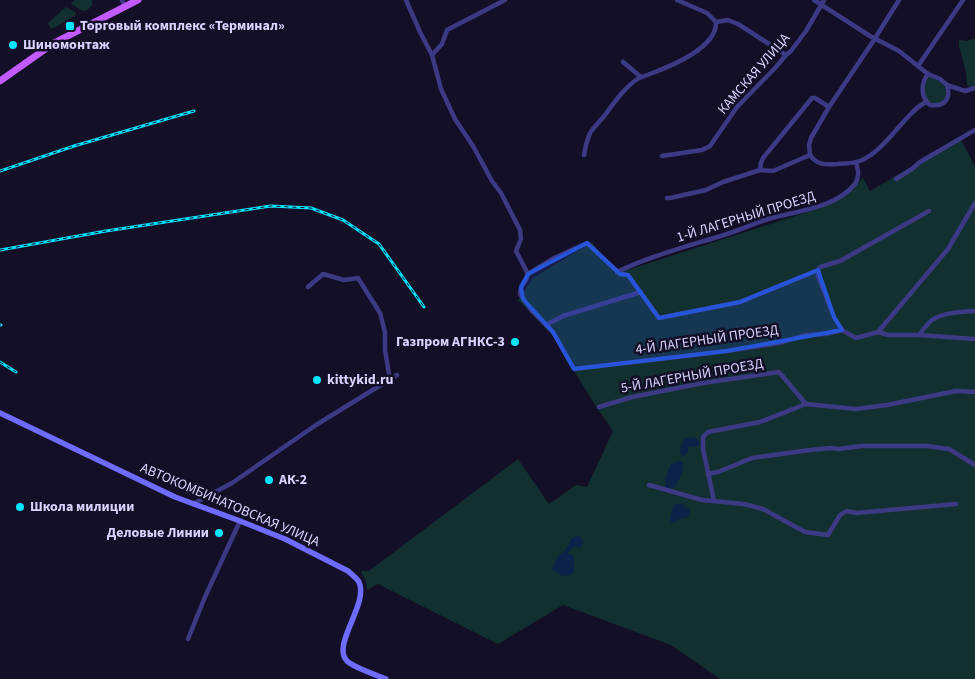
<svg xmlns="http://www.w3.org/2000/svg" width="975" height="679" font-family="'Source Sans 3',sans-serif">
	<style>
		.green { fill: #12302f }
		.water { fill: #0c2248 }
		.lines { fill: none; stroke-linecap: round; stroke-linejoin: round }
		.street { stroke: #3d3a85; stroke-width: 4.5 }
		.secondary { stroke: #6f6bff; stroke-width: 5.5 }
		.primary { stroke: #c25bff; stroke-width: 7 }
		.rail-casing { stroke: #00e5ff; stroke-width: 3 }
		.rail { stroke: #130f26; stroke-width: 1; stroke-dasharray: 4; stroke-linecap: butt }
		.marked { fill: #2655da; fill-opacity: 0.2; stroke: #2655da; stroke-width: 4; stroke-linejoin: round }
		.poi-dot { fill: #00e5ff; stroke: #130f26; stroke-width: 2 }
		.labels { text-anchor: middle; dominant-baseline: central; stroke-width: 5; stroke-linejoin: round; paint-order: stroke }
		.poi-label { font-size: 14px; font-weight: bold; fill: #d9d4ff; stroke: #130f26; text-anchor: start }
		.street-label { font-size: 14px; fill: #d9d4ff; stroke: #130f26 }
	</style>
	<rect width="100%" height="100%" fill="#130f26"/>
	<g class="green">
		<polygon points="75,0 92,0 92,6 86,11 81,10 71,4"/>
		<polygon points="66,7 75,12 76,15 52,29 50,28 48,23"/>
		<polygon points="975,38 975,87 972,88 967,85 966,72 959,46 959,40 967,41"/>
		<path d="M 931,77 C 942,83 945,83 947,96 C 937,111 922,102 925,86 C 925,83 927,81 928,78 Z"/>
		<polygon points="960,138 975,166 975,679 720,679 671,645 563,605 498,644 378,584 367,590 366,582 361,571 369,571 518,459 549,504 576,485 587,487 613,431 595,405 552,335 518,300 533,278 592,242 615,274 826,206 852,190 863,178 870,191"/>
	</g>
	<g class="water">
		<polygon points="693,437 698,440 700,444 697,447 689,446 688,452 683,456 680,453 681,445 685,438"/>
		<path d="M 679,461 L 683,462 C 684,472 679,480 674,488 L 666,488 C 664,479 667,472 671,464 Z"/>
		<polygon points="683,503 685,508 690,509 688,517 679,519 672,524 670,517 674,505"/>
		<polygon points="576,536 581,537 583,543 579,548 574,547 568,553 574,557 574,571 571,575 563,576 552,570 557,557 566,549 571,539"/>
	</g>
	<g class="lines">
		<g class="street">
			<polyline points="122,0 125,7"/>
			<polyline points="406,0 420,32 432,55 441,89 455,119 473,146 492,181 501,193 520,230 521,239 516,251 528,274"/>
			<polyline points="677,0 707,13 716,22 728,20 738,24 786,55"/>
			<polyline points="814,0 870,36 899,51 928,74 940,79 947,85 965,91 975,88"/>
			<polyline points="432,55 442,44 447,30 505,0"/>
			<polyline points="623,62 641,77"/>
			<polyline points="918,66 963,0"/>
			<path d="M 928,74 C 921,83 920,97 930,105 C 946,107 951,98 947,85"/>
			<path d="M 584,155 C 585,148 587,140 590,133 C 594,127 600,121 605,115 C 614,103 623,89 636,80 C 640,77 645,76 650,74 C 671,66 717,48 716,22"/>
			<polyline points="810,155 809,145 811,138 829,107 872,43 899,0"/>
			<path d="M 810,155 C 817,165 825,165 837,164 C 844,163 853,164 860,161 C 879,153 892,134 906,119 C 912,113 918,105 927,102"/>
			<polyline points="662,156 702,150 710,146 737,107 776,67 786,55 791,51 806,31 824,0"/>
			<polyline points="760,170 761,163 763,158 812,98 815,98 829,107"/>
			<polyline points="896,179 912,169 920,162 975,130"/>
			<polyline points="667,198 670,198 706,190 723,182 760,170 773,171 810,155"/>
			<polyline points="818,270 820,267 840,261 929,211"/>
			<path d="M 617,272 C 648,257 681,248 714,238 C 733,233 750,225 768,219 C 796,211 836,208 855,184 C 860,176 858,170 856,162"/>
			<polyline points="308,287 323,274 344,280 358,278 380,313 385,332 385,350 390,380"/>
			<polyline points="546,325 563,316 641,292"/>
			<polyline points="842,330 826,334 806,335 779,343 727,351 574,369 553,332 532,311 520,294 521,287 526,280 528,274 554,258 587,243 620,274 628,275 659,318 740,302 818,270 818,276 834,317 842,330 856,338 878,332 948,249 975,203"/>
			<polyline points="878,332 888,335 919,335 975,339"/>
			<path d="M 919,335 C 923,330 927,324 932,320 C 944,312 961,312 975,311"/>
			<polyline points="599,407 632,397 703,383 779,372 806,404"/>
			<polyline points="708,474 718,472 752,458 810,450 831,448 838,449 862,446 927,446 949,449 975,465"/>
			<polyline points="649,485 702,500 744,504 763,509 805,532 828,535 840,515 847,511 856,513 956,504"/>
			<polyline points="714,501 703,449 703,437 708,432 760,422 806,404 856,409 887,405 956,391 975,392"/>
			<polyline points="193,504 232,483 316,425 397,375"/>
			<polyline points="188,639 205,597 240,521"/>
		</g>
		<path class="secondary" d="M 0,413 L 175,497 L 240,521 L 285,539 L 348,571 C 352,575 356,577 359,582 C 369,604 331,645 347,661 C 353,667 376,675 386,679"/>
		<polyline class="primary" points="0,81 54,43 138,0"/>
		<defs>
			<g id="rail">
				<polyline points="0,171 74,146 194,111"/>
				<polyline points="0,250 106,231 271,206 311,208 343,220 379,244 424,307"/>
				<polyline points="0,325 1,325"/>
				<polyline points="0,362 16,372"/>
			</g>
		</defs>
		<use href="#rail" class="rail-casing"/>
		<use href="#rail" class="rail"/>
	</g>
	<path class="marked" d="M 587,243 L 620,274 L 628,275 L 659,318 L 740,302 L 818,270 L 834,317 L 842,330 L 727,351 L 574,369 L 553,332 L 523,299 L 521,287 L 528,274 Z"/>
	<g class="poi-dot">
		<rect x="65" y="21" width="10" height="10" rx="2.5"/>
		<circle cx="13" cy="45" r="5"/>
		<circle cx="515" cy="342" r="5"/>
		<circle cx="317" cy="380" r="5"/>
		<circle cx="269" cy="480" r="5"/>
		<circle cx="20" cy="507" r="5"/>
		<circle cx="219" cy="533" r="5"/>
	</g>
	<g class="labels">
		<g class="poi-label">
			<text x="80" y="26">Торговый комплекс «Терминал»</text>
			<text x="23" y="45">Шиномонтаж</text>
			<text x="505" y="342" text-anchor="end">Газпром АГНКС-3</text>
			<text x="327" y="380">kittykid.ru</text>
			<text x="279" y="480">АК-2</text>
			<text x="30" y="507">Школа милиции</text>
			<text x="209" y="533" text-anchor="end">Деловые Линии</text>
		</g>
		<g class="street-label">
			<text transform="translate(754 74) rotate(-49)">КАМСКАЯ УЛИЦА</text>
			<text transform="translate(746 217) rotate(-17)">1-Й ЛАГЕРНЫЙ ПРОЕЗД</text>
			<text transform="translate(707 340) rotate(-8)">4-Й ЛАГЕРНЫЙ ПРОЕЗД</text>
			<text transform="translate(692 376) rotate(-10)">5-Й ЛАГЕРНЫЙ ПРОЕЗД</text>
			<text transform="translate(230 505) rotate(23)">АВТОКОМБИНАТОВСКАЯ УЛИЦА</text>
		</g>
	</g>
</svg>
